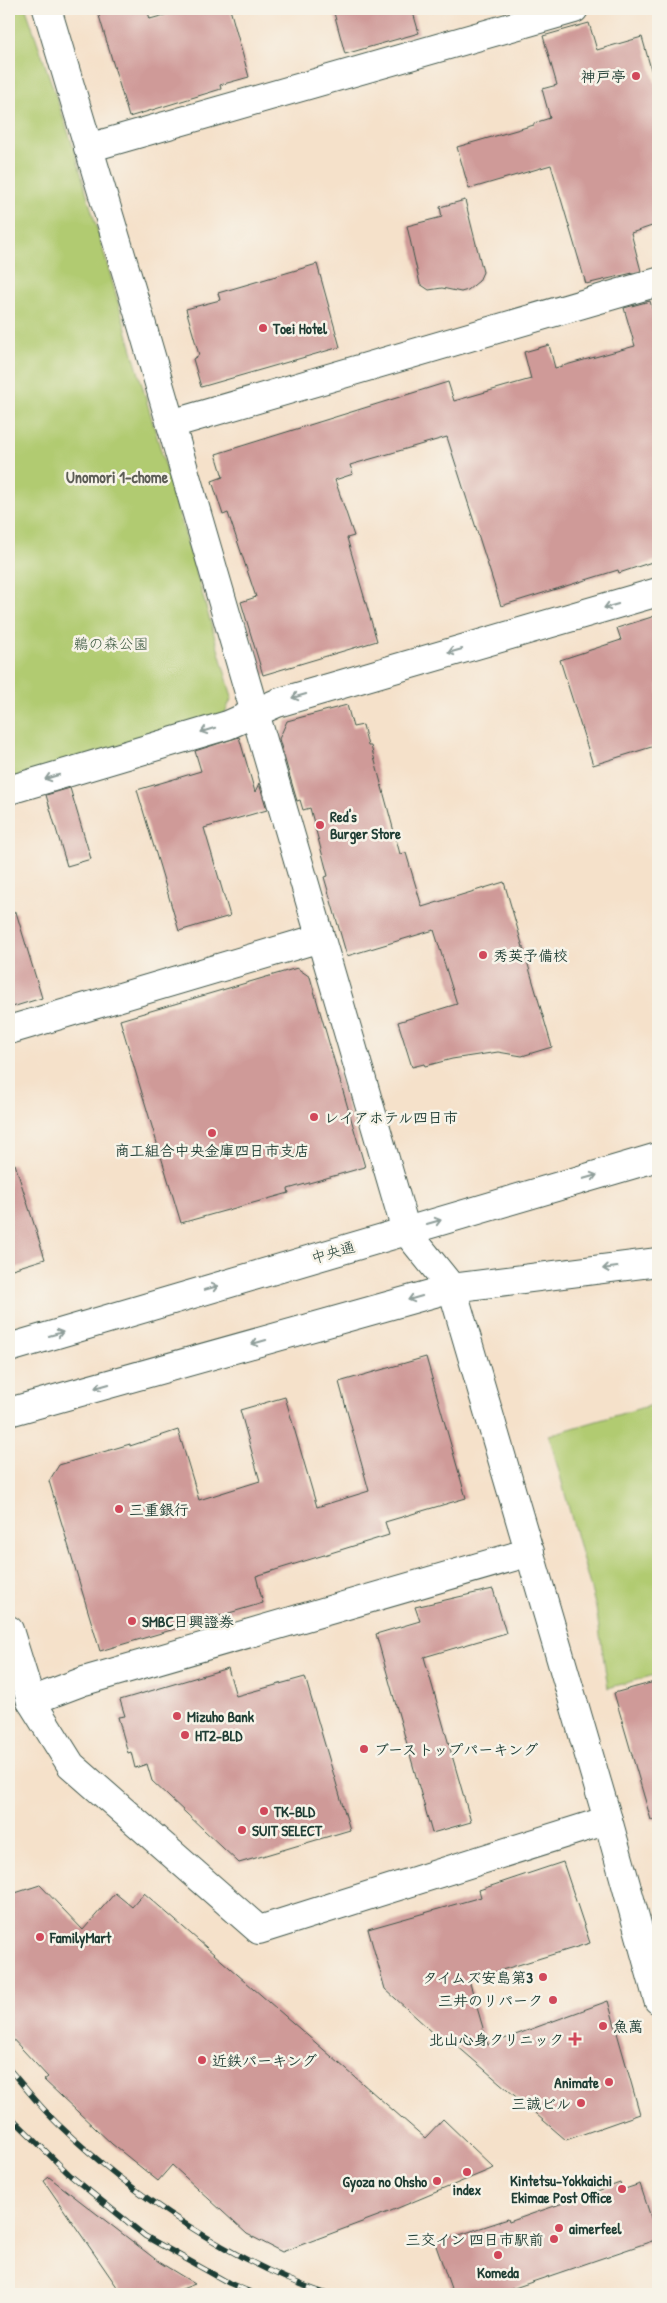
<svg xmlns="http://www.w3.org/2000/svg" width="667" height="2303" font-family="'Patrick Hand','Klee One',sans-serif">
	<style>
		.green { fill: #b1cb71; stroke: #688452 }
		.building { fill: #cf9a98 }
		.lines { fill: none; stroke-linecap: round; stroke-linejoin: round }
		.minor-casing { stroke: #3f564a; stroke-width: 30 }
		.minor { stroke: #fff; stroke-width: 28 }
		.rail-casing { stroke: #1f3d34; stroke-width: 5.5 }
		.rail { stroke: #f7f3e8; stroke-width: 4; stroke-dasharray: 11; stroke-linecap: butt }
		.oneway { stroke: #8f9e9a }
		.poi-dot { fill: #d1495b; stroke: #f7f3e8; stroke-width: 2 }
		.labels { text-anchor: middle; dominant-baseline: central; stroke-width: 5; stroke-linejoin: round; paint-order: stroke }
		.poi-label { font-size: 15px; font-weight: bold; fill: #1f3d34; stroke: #f7f3e8; text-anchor: start }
		.park-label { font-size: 15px; fill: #3c5940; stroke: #f7f3e8 }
		.street-label { font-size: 15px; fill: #1f3d34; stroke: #f7f3e8 }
		.neighbourhood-label { font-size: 16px; font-weight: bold; fill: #5d5e57; stroke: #f7f3e8 }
	</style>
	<rect width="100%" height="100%" fill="#f7f3e8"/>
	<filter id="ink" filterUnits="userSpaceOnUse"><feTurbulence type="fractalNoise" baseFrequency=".02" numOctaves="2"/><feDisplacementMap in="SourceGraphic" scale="10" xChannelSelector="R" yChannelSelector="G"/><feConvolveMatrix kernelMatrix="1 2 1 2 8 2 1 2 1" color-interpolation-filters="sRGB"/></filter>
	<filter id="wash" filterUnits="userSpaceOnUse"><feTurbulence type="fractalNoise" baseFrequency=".0096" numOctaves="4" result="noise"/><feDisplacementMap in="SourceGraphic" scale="20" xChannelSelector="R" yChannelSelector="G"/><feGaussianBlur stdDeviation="1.12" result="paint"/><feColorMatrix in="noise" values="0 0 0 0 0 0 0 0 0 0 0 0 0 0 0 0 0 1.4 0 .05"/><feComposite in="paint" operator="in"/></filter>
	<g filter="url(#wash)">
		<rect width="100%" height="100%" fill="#f5e1ca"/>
		<g class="green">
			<polygon points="9,9 26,9 74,149 232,697 224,715 9,779"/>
			<polygon points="658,1403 658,1674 608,1688 596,1608 549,1435"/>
		</g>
		<g id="blocks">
			<g class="building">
				<polygon points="97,9 147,9 150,19 186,9 230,9 249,77 220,85 221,89 129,117"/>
				<polygon points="333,9 412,9 419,33 345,54"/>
				<polygon points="589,23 597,50 642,37 658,94 658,224 631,233 641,271 586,284 551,165 469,189 457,147 534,125 534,123 550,118 542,89 557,85 543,36"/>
				<polygon points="465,200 483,272 479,281 468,290 461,292 442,288 429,290 420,284 407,226 442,217 440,207"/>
				<polygon points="317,264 340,347 201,387 193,359 199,355 186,309 220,300 218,293"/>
				<polygon points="650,301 658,330 658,560 619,573 618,570 501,606 447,437 350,465 353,474 335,480 354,536 347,538 377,641 263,675 241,602 256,597 228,513 223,515 212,481 223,477 216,454 448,382 454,401 531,379 524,352 549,345 555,368 635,346 624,308"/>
				<polygon points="658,615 658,745 593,765 560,660 621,640 617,628"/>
				<polygon points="347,705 353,727 363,725 368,746 371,746 400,854 406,853 422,907 504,882 552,1047 522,1056 498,1052 452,1059 425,1066 424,1064 412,1067 398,1022 457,1004 434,930 347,956 324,877 328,876 310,808 303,810 300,800 297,801 279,739 287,721"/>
				<polygon points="239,737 255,792 259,783 267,810 204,828 230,916 179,931 137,790 201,771 195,751"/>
				<polygon points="70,788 91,859 67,866 46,795"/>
				<polygon points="16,912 42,998 9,1008 9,913"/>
				<polygon points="297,968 310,977 365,1167 288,1189 289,1193 181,1223 120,1020"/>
				<polygon points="15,1164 45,1259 9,1270 9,1165"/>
				<polygon points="426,1357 466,1498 385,1522 389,1535 256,1576 263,1603 100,1651 49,1481 59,1465 130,1444 130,1446 178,1430 199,1500 260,1481 240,1410 285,1397 317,1507 369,1491 339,1382"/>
				<polygon points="493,1589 506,1633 424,1657 471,1822 432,1833 376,1634 420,1621 415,1607"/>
				<polygon points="228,1668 236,1696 305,1677 350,1830 239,1863 152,1781 147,1764 135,1768 131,1752 128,1753 118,1717 125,1716 120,1700"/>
				<polygon points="658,1681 658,1819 651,1820 614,1693"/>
				<polygon points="563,1862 590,1943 469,1980 488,2045 608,2001 640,2114 566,2140 456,2045 449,2047 385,1989 368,1929 481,1897 479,1890"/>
				<polygon points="40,1885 83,1930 115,1893 132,1907 144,1893 425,2138 443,2119 494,2168 386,2213 282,2252 247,2234 172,2165 158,2181 112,2144 44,2080 48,2077 9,2035 9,1895"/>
				<polygon points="49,2177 159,2262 195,2284 169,2294 122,2294 44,2181"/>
				<polygon points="620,2183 622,2190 640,2184 658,2239 497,2294 453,2294 435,2243 508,2219 509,2222"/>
			</g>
		</g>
	</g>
	<g filter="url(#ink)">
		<use href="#blocks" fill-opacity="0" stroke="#3f564a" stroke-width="1"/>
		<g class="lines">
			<defs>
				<g id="minor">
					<polyline points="47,9 139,315 406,1231 452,1288 608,1820 658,2000"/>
					<polyline points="88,148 574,9"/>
					<polyline points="171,424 658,282"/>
					<polyline points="9,790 228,725 277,703 658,592"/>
					<polyline points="9,1030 320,938"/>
					<polyline points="9,1348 658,1157"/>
					<polyline points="9,1412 452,1288 658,1262"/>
					<polyline points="9,1630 31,1701 71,1765 259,1930 608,1820"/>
					<polyline points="31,1701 84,1681 530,1552"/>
				</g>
			</defs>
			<use href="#minor" class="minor-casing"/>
			<use href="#minor" class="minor"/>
			<defs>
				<g id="rail">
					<path d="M 9,2069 C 25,2087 41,2108 59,2125 C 131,2194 232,2262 327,2294"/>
					<polyline points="9,2115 71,2176 145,2236 229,2283 255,2294"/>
				</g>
			</defs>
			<use href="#rail" class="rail-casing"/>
			<use href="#rail" class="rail"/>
		</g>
		<defs><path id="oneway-shaft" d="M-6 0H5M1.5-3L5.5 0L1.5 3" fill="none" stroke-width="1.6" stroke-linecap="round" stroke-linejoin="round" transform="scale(1.25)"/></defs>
		<g class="oneway">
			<use href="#oneway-shaft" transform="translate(611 606) rotate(164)"/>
			<use href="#oneway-shaft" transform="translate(455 651) rotate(164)"/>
			<use href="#oneway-shaft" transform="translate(299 696) rotate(164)"/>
			<use href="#oneway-shaft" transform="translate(208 730) rotate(163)"/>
			<use href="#oneway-shaft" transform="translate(52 777) rotate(163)"/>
			<use href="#oneway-shaft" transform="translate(590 1177) rotate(-16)"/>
			<use href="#oneway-shaft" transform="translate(434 1222) rotate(-16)"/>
			<use href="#oneway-shaft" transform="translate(610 1268) rotate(173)"/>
			<use href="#oneway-shaft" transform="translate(211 1288) rotate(-16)"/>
			<use href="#oneway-shaft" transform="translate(415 1298) rotate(164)"/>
			<use href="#oneway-shaft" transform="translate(56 1334) rotate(-16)"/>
			<use href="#oneway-shaft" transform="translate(259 1342) rotate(164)"/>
			<use href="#oneway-shaft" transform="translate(102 1386) rotate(164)"/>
		</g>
	</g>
	<g class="poi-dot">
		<circle cx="636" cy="76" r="5"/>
		<circle cx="263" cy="328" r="5"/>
		<circle cx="320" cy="825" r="5"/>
		<circle cx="483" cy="955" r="5"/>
		<circle cx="314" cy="1117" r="5"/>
		<circle cx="212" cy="1133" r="5"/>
		<circle cx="119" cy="1509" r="5"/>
		<circle cx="132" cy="1621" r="5"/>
		<circle cx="177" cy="1716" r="5"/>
		<circle cx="185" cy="1735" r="5"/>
		<circle cx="364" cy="1749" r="5"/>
		<circle cx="264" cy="1811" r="5"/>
		<circle cx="242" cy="1830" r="5"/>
		<circle cx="40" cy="1937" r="5"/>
		<circle cx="543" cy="1977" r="5"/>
		<circle cx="553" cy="2000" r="5"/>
		<circle cx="603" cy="2026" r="5"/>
		<path d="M572.5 2031.5h5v5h5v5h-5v5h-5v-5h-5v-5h5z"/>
		<circle cx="202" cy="2060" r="5"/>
		<circle cx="609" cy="2082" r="5"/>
		<circle cx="581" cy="2103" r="5"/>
		<circle cx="467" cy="2172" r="5"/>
		<circle cx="437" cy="2181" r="5"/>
		<circle cx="622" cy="2189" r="5"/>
		<circle cx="559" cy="2228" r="5"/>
		<circle cx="554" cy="2239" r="5"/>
		<circle cx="498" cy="2255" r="5"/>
	</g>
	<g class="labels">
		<g class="poi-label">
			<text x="626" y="76" text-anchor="end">神戸亭</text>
			<text x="273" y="328">Toei Hotel</text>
			<text x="330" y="816">Red's<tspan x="330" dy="17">Burger Store</tspan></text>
			<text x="493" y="955">秀英予備校</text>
			<text x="324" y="1117">レイアホテル四日市</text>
			<text x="212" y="1150" text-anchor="middle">商工組合中央金庫四日市支店</text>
			<text x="129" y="1509">三重銀行</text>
			<text x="142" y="1621">SMBC日興證券</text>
			<text x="187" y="1716">Mizuho Bank</text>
			<text x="195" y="1735">HT2-BLD</text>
			<text x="374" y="1749">ブーストップパーキング</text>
			<text x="274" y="1811">TK-BLD</text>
			<text x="252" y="1830">SUIT SELECT</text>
			<text x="50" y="1937">FamilyMart</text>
			<text x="533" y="1977" text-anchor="end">タイムズ安島第3</text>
			<text x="543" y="2000" text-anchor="end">三井のリパーク</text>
			<text x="613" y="2026">魚萬</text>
			<text x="564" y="2039" text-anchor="end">北山心身クリニック</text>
			<text x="212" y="2060">近鉄パーキング</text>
			<text x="599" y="2082" text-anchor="end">Animate</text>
			<text x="571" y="2103" text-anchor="end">三誠ビル</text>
			<text x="612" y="2180" text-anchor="end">Kintetsu-Yokkaichi<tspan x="612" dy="17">Ekimae Post Office</tspan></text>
			<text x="427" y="2181" text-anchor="end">Gyoza no Ohsho</text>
			<text x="467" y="2189" text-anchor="middle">index</text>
			<text x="569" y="2228">aimerfeel</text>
			<text x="544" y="2239" text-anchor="end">三交イン 四日市駅前</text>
			<text x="498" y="2272" text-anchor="middle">Komeda</text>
		</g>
		<g class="park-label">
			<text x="111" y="643">鵜の森公園</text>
		</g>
		<g class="street-label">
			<text transform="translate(333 1252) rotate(-16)">中央通</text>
		</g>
		<g class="neighbourhood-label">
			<text x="117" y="477">Unomori 1-chome</text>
		</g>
	</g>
	<rect width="667" height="2303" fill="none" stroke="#f7f3e8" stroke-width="30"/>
</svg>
